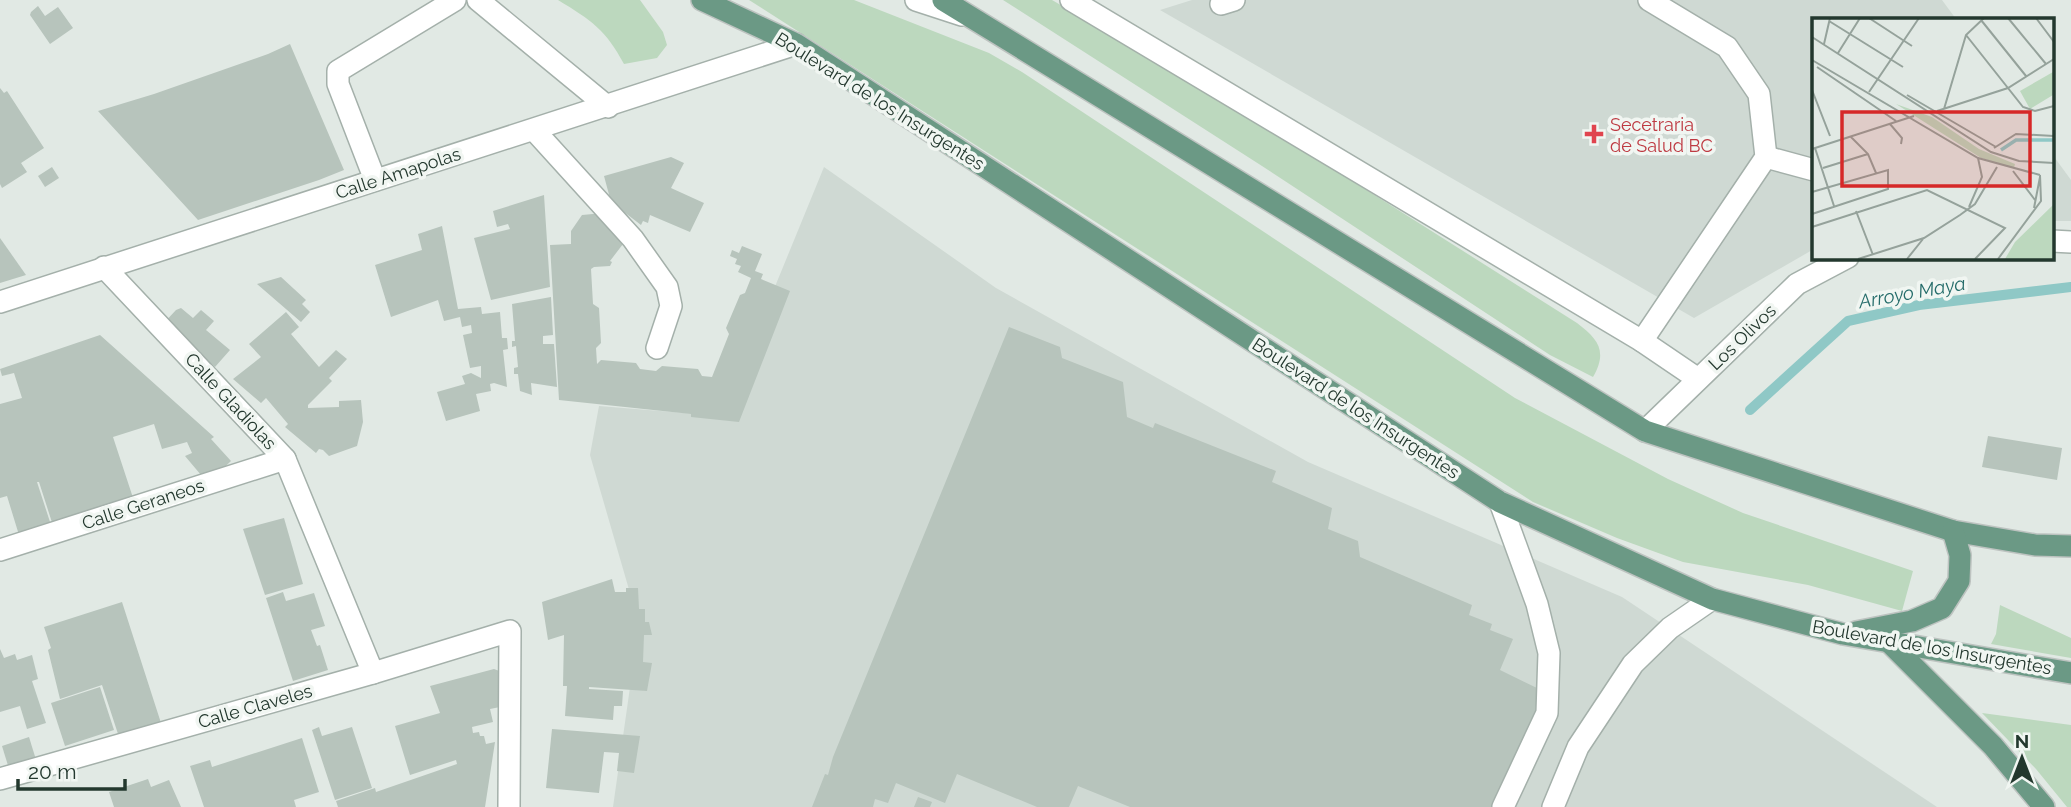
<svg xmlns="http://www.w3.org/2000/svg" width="2071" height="807" font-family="Raleway,sans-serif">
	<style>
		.built { fill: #cfd9d3 }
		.green { fill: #bcd8be }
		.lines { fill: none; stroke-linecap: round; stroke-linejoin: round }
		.stream { stroke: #8fc8c6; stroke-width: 10 }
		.building { fill: #b7c4bc }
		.minor-casing { stroke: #a4b0aa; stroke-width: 24 }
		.major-casing { stroke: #bdc3c0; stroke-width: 24 }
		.minor { stroke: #fff; stroke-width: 21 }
		.major { stroke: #6b9985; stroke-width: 21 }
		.health-dot { fill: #e0444e; stroke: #f1f6f2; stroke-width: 2.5 }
		.labels { text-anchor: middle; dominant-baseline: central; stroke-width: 7; stroke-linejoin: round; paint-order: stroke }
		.street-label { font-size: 18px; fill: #23382e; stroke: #f1f6f2 }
		.health-label { font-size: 18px; fill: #be3a42; stroke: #f1f6f2; text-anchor: start }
		.water-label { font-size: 19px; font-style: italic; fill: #256c6a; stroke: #f1f6f2 }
		.inset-river { fill: none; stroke: #8fc8c6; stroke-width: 3.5 }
		.inset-road { fill: none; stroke: #95a29b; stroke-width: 2 }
		.view { fill: #d62828; fill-opacity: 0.15; stroke: #d62828; stroke-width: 3.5 }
		.inset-edge { fill: none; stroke: #23382e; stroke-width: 3.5 }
	</style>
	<rect width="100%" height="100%" fill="#e1e9e4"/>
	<g class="built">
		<polygon points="1192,0 1942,0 1956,19 1814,19 1814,249 1694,318 1160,10"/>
		<polygon points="2052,154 2071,180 2071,221 2052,221"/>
		<polygon points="824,167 996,288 1308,462 1622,597 1937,807 613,807 639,624 590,455 599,406 722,416"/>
	</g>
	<g class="green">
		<path d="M 558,0 L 640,0 L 663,32 L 667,45 L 657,58 L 624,64 C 606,30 591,20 558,0 Z"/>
		<polygon points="749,0 854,0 989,53 1022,72 1515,398 1668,479 1743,513 1913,571 1902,611 1808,585 1683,562 1617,538 1533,502"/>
		<path d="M 1003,0 L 1052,0 L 1229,103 L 1577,323 C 1598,339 1608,351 1593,377 L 1550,355 L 1262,166 Z"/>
		<polygon points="2000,605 2071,638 2071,658 1991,644 1996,634"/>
		<polygon points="1982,713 2071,725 2071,807 2067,807 2036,769"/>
	</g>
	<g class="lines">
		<polyline class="stream" points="1750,410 1848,321 1919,305 2071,287"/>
	</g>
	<g class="building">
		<polygon points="38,6 45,16 58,7 73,28 50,44 30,15 31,12"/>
		<polygon points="290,44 344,170 319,180 198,220 98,111 154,94 268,54"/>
		<polygon points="0,88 4,93 7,91 44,148 21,163 27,172 2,188 0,184"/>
		<polygon points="671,157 684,163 671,188 704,203 690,232 650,215 648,223 643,221 641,225 611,202 604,176"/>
		<polygon points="52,167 59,178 45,187 38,176"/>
		<polygon points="544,195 550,287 491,300 474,238 510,229 508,224 497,227 493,211"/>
		<polygon points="604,213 623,239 623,244 610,261 612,262 610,266 594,267 591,269 593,304 599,308 601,343 596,348 597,364 601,360 636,363 640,369 656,371 662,366 698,369 702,376 712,377 729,334 726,328 740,295 745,293 751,278 738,272 741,266 735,264 737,259 730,256 732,250 739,253 742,246 762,254 755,271 763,274 761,279 790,291 739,422 691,417 691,414 559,400 550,245 571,244 571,231 582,215"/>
		<polygon points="442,226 458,309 481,307 482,314 500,312 502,338 507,338 508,349 503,350 507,387 494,383 490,384 491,391 476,394 480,411 446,421 437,392 465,384 462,376 471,373 481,378 481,366 470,368 463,335 472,333 471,325 462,327 460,317 444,321 438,300 391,317 375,265 422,250 418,234"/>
		<polygon points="0,238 26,275 0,283"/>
		<polygon points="281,277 306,300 302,304 310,312 301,322 257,284"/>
		<polygon points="551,297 553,335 543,336 543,344 554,344 557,387 531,383 532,395 520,391 518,374 514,374 514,368 518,367 516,346 512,347 512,341 515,341 512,304"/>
		<polygon points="181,308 193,318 201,310 214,321 206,330 230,350 215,367 163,324 176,310"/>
		<polygon points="286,312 299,327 291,334 319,367 336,350 347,359 329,378 332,381 308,405 308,408 339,407 339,401 361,400 363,422 357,446 329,456 323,450 319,449 316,453 285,427 288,424 266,398 261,403 233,379 261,357 249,344"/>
		<polygon points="1009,327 1060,347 1062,358 1123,382 1127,417 1153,428 1155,423 1276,471 1272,482 1332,508 1328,529 1358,541 1360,557 1472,605 1469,615 1492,624 1490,630 1513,639 1500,670 1539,689 1532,728 1494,807 1130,807 1078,786 1069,807 1037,807 957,774 945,803 896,783 888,803 875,799 873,807 812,807 825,774 828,775 833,757"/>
		<polygon points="100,335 214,437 211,439 231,461 212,479 207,473 201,475 185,456 192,453 187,442 162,449 154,424 113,437 138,513 57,538 39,482 37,482 51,525 19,535 7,496 0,498 0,404 22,398 14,373 2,376 0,369"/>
		<polygon points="1988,436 2062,448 2057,480 1982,467"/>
		<polygon points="284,518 303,584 265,595 243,529"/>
		<polygon points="612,579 615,592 626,592 626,588 638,588 639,609 645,609 645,622 649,622 652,635 644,635 643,662 652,663 647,691 589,687 589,689 623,691 622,706 614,706 613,720 565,716 567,686 563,686 564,635 548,640 542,602"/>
		<polygon points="283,592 286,601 314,593 325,626 311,630 317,646 320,645 328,670 293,681 266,598"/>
		<polygon points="122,602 161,723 119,737 102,685 60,699 48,650 51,648 44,627"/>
		<polygon points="0,649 4,658 15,654 17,660 32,655 38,679 32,681 46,723 27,729 20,706 0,712"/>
		<polygon points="494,669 502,672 500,707 490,709 493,722 472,727 473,733 479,732 480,736 484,736 486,744 495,742 485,807 338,807 336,801 375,788 376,792 457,764 456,760 410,775 395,726 440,713 430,686"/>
		<polygon points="100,687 114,730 65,746 51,703"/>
		<polygon points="319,727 322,736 352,727 372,788 335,800 312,730"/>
		<polygon points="552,729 640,736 634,773 617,771 619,753 604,752 599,793 546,788"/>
		<polygon points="29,737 37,763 10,772 2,746"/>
		<polygon points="302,738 319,792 294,800 296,807 204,807 190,766 210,760 212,767"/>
		<polygon points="148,779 151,787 169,780 181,807 114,807 109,792"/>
		<polygon points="918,797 932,802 930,807 914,807"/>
	</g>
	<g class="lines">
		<defs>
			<g id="minor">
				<polyline points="478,0 608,107"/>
				<polyline points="916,0 962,15"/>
				<polyline points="1071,0 1642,341 1698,379"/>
				<polyline points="1221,4 1234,0"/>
				<polyline points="534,130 633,239 667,287 671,306 657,348"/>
				<polyline points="1766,157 1814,170"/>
				<polyline points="375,180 338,84 338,71 455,0"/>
				<polyline points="2052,241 2071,242"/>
				<polyline points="104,267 285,459 373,673"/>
				<polyline points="0,302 796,44"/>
				<polyline points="1642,341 1766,157 1759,94 1727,47 1649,0"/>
				<polyline points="1645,431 1797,284 1848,257"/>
				<polyline points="1500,502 1537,604 1549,653 1547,713 1503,807"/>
				<polyline points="0,550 285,459"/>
				<polyline points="0,779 373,673 510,631 509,807"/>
				<polyline points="1553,807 1578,747 1633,664 1670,628 1712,599"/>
			</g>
			<g id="major">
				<polyline points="702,0 796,44 1500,502 1712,599 1843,634 2071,673"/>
				<polyline points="943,0 1645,431 1953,531 2035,545 2071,546"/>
				<polyline points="1856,632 1912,621 1942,608 1959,581 1960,555 1953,531"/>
				<polyline points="1889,642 1993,746 2044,807"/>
			</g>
		</defs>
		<use href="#minor" class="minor-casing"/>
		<use href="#major" class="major-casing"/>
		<use href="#minor" class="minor"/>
		<use href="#major" class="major"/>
	</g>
	<path class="health-dot" d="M1590.5 123.5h7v7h7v7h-7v7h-7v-7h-7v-7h7z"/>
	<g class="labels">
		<g class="street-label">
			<text transform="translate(880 101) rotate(32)">Boulevard de los Insurgentes</text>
			<text transform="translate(398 173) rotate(-18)">Calle Amapolas</text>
			<text transform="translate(1742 337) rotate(-44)">Los Olivos</text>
			<text transform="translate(231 401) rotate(47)">Calle Gladiolas</text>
			<text transform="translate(1356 408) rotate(33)">Boulevard de los Insurgentes</text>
			<text transform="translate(143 504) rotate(-18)">Calle Geraneos</text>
			<text transform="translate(1932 647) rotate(10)">Boulevard de los Insurgentes</text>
			<text transform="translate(255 706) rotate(-16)">Calle Claveles</text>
		</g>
		<g class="health-label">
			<text x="1610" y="124">Secetraria<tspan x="1610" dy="21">de Salud BC</tspan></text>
		</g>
		<g class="water-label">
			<text transform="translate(1912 292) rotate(-10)">Arroyo Maya</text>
		</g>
	</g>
	<g transform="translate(1812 18)">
		<rect width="242" height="242" fill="#e1e9e4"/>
		<path d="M 241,54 L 241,77 L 218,91 L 208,73 ZM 84,86 L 120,99 L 167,131 L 203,146 L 202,150 L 169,140 ZM 241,187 L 241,241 L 193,241 L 203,224 Z" fill="#bcd8be"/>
		<path class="inset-river" d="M 189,132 L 204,122 L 242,122"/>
		<path class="inset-road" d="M 57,0 L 100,28M 196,0 L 234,46M 224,0 L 242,24M 169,2 L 214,58M 17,3 L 91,49M 154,17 L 211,89 L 223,93 L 242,88M 0,19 L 179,134 L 207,143 L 242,145M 12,26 L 18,0M 26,35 L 48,0M 0,42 L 166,140 L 228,157M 5,49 L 84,103M 0,72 L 18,118M 57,74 L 107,0M 95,77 L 184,129M 132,91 L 154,17 L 172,0M 125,93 L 196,70 L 242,41M 78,106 L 90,120 L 89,126M 39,119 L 56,136 L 64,155M 3,130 L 22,188M 182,130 L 204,116 L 242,118M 0,131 L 102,98M 11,150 L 56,136M 201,153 L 223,182M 0,174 L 76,152 L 76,171 L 0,196M 157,189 L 170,159 L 166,140M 222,190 L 228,159M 44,193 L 61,237M 0,209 L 115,172 L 193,210 L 163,241M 46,241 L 112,220 L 148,197 L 163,186 L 185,149M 95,241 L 111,221M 186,241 L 229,183 L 228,157"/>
		<path class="view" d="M 30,94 L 218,94 L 218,168 L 30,168 Z"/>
		<rect width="242" height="242" class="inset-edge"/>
	</g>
	<g transform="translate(2022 758)" stroke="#f1f6f2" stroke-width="5" paint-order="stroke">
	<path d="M0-5L12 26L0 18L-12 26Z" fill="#23382e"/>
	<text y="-10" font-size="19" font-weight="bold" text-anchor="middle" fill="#23382e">N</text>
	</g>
	<path d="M18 779v10h107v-10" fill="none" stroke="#23382e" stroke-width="3.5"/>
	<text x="28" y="779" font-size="21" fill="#23382e" stroke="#f1f6f2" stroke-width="5" paint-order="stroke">20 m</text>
</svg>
